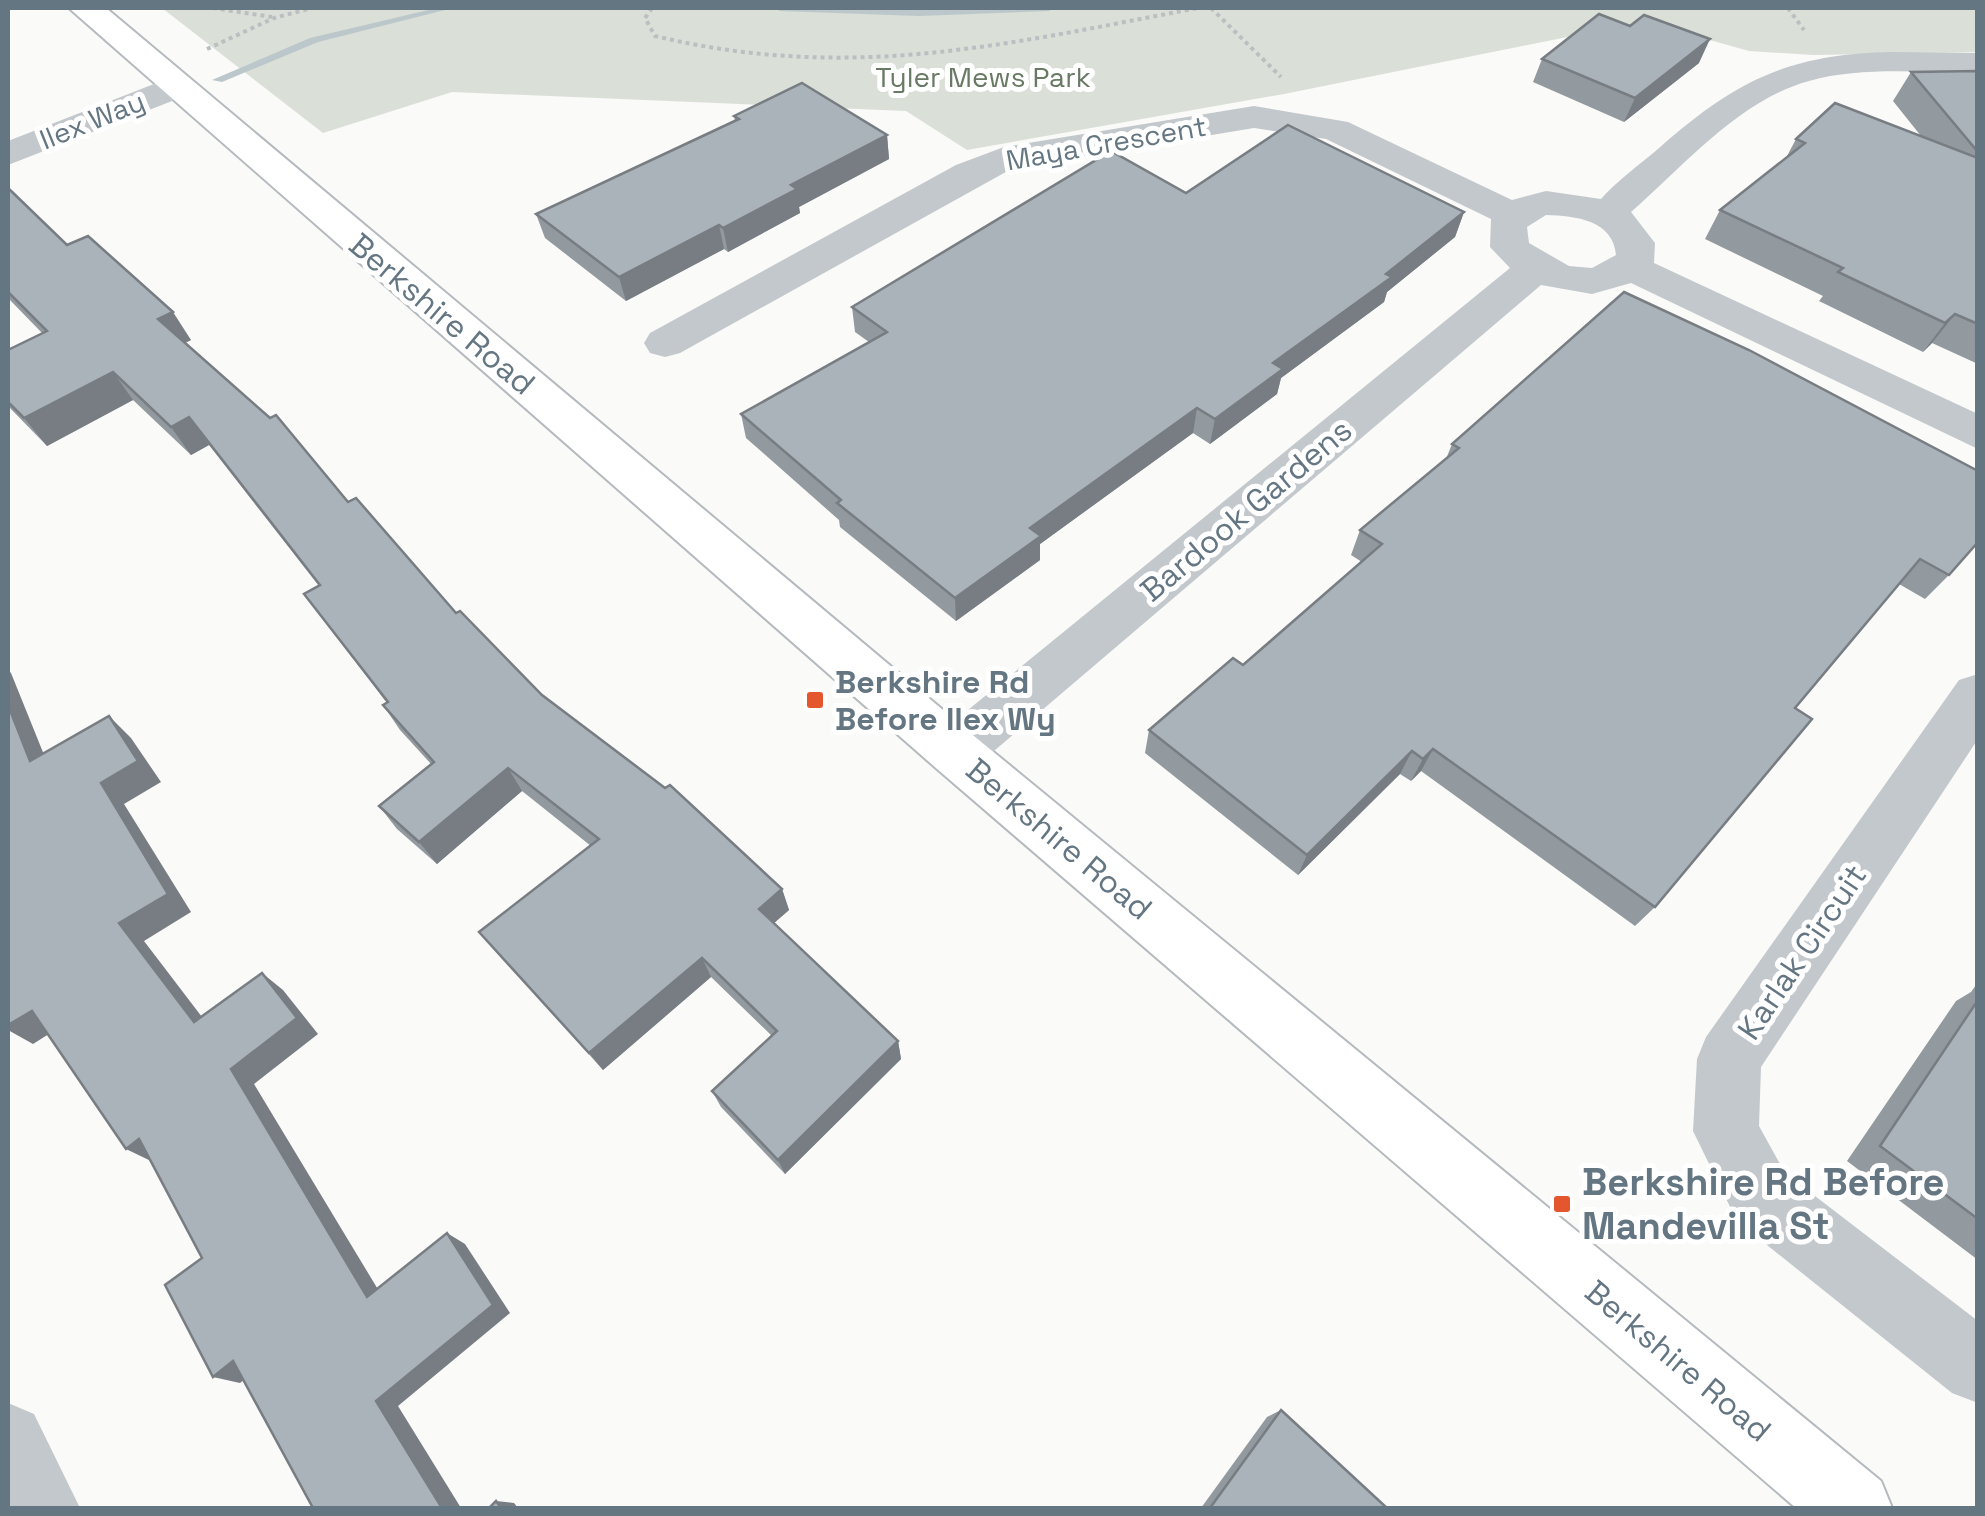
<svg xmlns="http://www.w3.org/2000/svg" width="1985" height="1516" font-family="'Space Grotesk',sans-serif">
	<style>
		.green { fill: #dadfd7 }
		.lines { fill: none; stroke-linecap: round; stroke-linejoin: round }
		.stream { fill: #bbc7cb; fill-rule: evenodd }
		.major-casing { stroke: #b5babe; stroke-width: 4 }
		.path { stroke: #bbbfc2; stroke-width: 4; stroke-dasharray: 4 4; stroke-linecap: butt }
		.minor { fill: #c3c8cc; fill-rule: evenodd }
		.major { fill: #fff; fill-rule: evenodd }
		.wall { fill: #929a9f }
		.shaded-wall { fill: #777d82 }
		.building { fill: #aab3b9; stroke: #777d82; stroke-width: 2.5 }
		.poi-dot { fill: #e4572e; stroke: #fff; stroke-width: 4 }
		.labels { text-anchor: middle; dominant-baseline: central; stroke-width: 10; stroke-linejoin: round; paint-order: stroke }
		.far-park-label { font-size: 28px; fill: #687a64; stroke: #fff }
		.far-street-label { font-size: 28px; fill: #657683; stroke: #fff }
		.street-label { font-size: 32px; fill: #657683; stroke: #fff }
		.poi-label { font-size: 32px; font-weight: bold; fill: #657683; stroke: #fff; text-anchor: start }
		.near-poi-label { font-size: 38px; font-weight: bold; fill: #657683; stroke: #fff; text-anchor: start }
	</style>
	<rect width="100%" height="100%" fill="#fafaf8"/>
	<polygon class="green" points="162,8 1977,8 1978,52 1814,55 1749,51 1685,33 1582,34 1284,94 967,150 906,111 452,92 323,133"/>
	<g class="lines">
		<g class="stream">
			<polygon points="437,8 453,8 318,42 222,82 212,80 310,38"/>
			<polygon points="775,8 1054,8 1049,11 919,16 780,11"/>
		</g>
		<defs>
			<polygon id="major" points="69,8 106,8 974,736 1881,1481 1892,1508 1796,1508 936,768"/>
		</defs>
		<use href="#major" class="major-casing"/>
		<g class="path">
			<polyline points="213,8 272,17"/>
			<path d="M 652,8 L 645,18 L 655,36 C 851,83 1006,44 1198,8"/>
			<polyline points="1211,8 1281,77"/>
			<polyline points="1788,8 1804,30"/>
			<polyline points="207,49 274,18 312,8"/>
		</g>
		<g class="minor">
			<path d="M 1892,52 L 1978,53 L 1978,73 C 1923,73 1863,66 1809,81 C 1739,100 1684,166 1631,212 L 1655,243 L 1654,263 L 1978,414 L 1978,449 L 1631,283 L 1592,294 L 1541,285 L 974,768 L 955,775 L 936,768 L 928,752 L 936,736 L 1510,268 L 1490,247 L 1491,219 L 1326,139 L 1254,128 L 1013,168 L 680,353 L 665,357 L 650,353 L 644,343 L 650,333 L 956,165 L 1004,147 L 1254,106 L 1348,122 L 1512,200 L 1546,191 L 1601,199 C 1617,181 1639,165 1658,149 C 1735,81 1788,54 1892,52 ZM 1546,215 C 1576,216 1613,220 1616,255 L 1592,268 L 1569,266 L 1529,243 L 1527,227 Z"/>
			<polygon points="177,75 190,78 195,86 190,94 8,165 8,141"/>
			<polygon points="1978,674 1978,739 1761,1067 1759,1126 1785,1173 1978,1321 1978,1403 1952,1393 1737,1221 1693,1131 1697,1059 1706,1037 1959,680"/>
			<polygon points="8,1403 34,1414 80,1508 8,1508"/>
		</g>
		<use href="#major" class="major"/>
	</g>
	<g class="wall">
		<polygon points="1542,59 1699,63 1624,122 1533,82"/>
		<polygon points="1978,71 1978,364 1932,343 1923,352 1819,301 1823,296 1705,239 1720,210 1786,158 1796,139 1921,136 1893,101 1911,72"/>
		<polygon points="734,116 887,135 889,159 799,207 800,213 728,252 724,249 626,301 545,238 536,214 735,121"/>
		<polygon points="8,188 67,245 191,340 185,343 348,502 456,613 542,695 782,889 789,910 774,923 898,1041 901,1059 785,1174 721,1107 712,1091 772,1036 711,977 603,1070 479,932 591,846 522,791 437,864 397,829 379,806 431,764 400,730 383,705 387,703 304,594 319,586 209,445 191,455 133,400 47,446 8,406 8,350 42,333 8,298"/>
		<polygon points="1186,193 1464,212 1455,237 1387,292 1384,302 1281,378 1277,394 1210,444 1193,433 1040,544 1040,560 956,621 840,527 839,520 746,438 741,414 869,342 855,332 852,307"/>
		<polygon points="1624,292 1949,575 1925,599 1899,584 1795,708 1655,907 1635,926 1421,771 1411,781 1400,774 1298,875 1145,753 1149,730 1243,665 1362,562 1351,555 1360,530 1446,459 1452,444"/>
		<polygon points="1978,982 1978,1260 1847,1161 1956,1001 1971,992"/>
		<polygon points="1281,1410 1387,1508 1201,1508 1267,1417"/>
	</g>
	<g class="shaded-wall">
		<polygon points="1710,39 1699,63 1624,122 1635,98"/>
		<polygon points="887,135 889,159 799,207 800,213 728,252 723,228 791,185"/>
		<polygon points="1464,212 1455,237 1387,292 1384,302 1281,378 1277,394 1210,444 1215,419 1273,363"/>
		<polygon points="719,225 724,249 626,301 619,277"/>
		<polygon points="173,312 191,340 176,347 158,319"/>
		<polygon points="1955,314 1932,343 1923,352 1945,323"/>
		<polygon points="113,372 133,400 47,446 24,418"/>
		<polygon points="1197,408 1193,433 1040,544 1040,560 956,621 955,598 1030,528"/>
		<polygon points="189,417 209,445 191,455 171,427"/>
		<polygon points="8,670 11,673 55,782 30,761 8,705"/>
		<polygon points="109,716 131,738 161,782 124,804 191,912 144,941 218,1038 194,1022 119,923 101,783"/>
		<polygon points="1433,749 1421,771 1411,781 1423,759"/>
		<polygon points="1412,751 1400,774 1298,875 1307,855"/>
		<polygon points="508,768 522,791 437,864 419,842"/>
		<polygon points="782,889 789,910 766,930 759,909"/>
		<polygon points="702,958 711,977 603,1070 589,1053"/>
		<polygon points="262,973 283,990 318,1034 254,1084 388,1306 367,1297 231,1069"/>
		<polygon points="32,1011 60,1027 33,1044 8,1030 8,1025"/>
		<polygon points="898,1041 901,1059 785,1174 778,1160"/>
		<polygon points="139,1139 153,1162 126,1149"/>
		<polygon points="447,1233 465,1244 510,1313 398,1406 461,1508 442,1508 376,1401"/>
		<polygon points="233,1361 259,1368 240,1383 213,1377"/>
		<polygon points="496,1501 514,1503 518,1508 501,1508"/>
	</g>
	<g class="building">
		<polygon points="1599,14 1630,26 1644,15 1710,39 1635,98 1542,59"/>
		<polygon points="1978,71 1978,152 1911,72"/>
		<polygon points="802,83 887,135 791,185 797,189 723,228 719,225 619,277 536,214 739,119 734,116"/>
		<polygon points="1835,103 1978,158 1978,324 1955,314 1945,323 1838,272 1843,268 1720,210 1805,143 1796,139"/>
		<polygon points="1288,125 1464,212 1386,274 1392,277 1273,363 1283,369 1215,419 1197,408 1030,528 1041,536 955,598 837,503 841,500 741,414 887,332 852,307 1111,151 1186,193"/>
		<polygon points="8,188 67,245 88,236 173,312 158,319 270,418 276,415 348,502 356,498 456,613 460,611 542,695 665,788 670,785 782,889 759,909 898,1041 778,1160 712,1091 777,1031 702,958 589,1053 479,932 599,839 508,768 419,842 379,806 434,762 383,705 388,702 304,594 320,585 189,417 171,427 113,372 24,418 8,402 8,350 47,331 8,292"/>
		<polygon points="1624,292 1749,350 1978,471 1978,542 1949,575 1920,559 1795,708 1812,719 1655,907 1433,749 1423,759 1412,751 1307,855 1149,730 1233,658 1243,665 1382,544 1360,530 1459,448 1452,444"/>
		<polygon points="8,705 30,761 109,716 138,761 101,783 168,894 119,923 194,1022 262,973 297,1018 231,1069 367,1297 447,1233 493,1305 376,1401 442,1508 313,1508 233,1361 213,1377 165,1285 202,1258 139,1139 126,1149 32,1011 8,1025"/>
		<polygon points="1978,1000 1978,1219 1880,1146"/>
		<polygon points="1281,1410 1387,1508 1210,1508"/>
		<polygon points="496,1501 501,1508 489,1508"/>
	</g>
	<g class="poi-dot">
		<rect x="805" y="690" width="20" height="20" rx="5"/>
		<rect x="1552" y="1194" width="20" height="20" rx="5"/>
	</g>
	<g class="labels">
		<g class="far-park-label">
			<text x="983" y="77">Tyler Mews Park</text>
		</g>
		<g class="far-street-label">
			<text transform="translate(92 120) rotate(-22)">Ilex Way</text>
			<text transform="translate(1106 143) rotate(-10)">Maya Crescent</text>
		</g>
		<g class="street-label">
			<text transform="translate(442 314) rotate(40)">Berkshire Road</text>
			<text transform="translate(1246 510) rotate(-40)">Bardook Gardens</text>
			<text transform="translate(1059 839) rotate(40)">Berkshire Road</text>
			<text transform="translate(1802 952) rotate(-56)">Karlak Circuit</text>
			<text transform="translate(1678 1361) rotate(40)">Berkshire Road</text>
		</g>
		<g class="poi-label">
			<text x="835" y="682">Berkshire Rd<tspan x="835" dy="37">Before Ilex Wy</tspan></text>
		</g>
		<g class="near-poi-label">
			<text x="1582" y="1182">Berkshire Rd Before<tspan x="1582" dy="44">Mandevilla St</tspan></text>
		</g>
	</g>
	<rect width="1985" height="1516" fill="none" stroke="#657683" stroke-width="20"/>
</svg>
